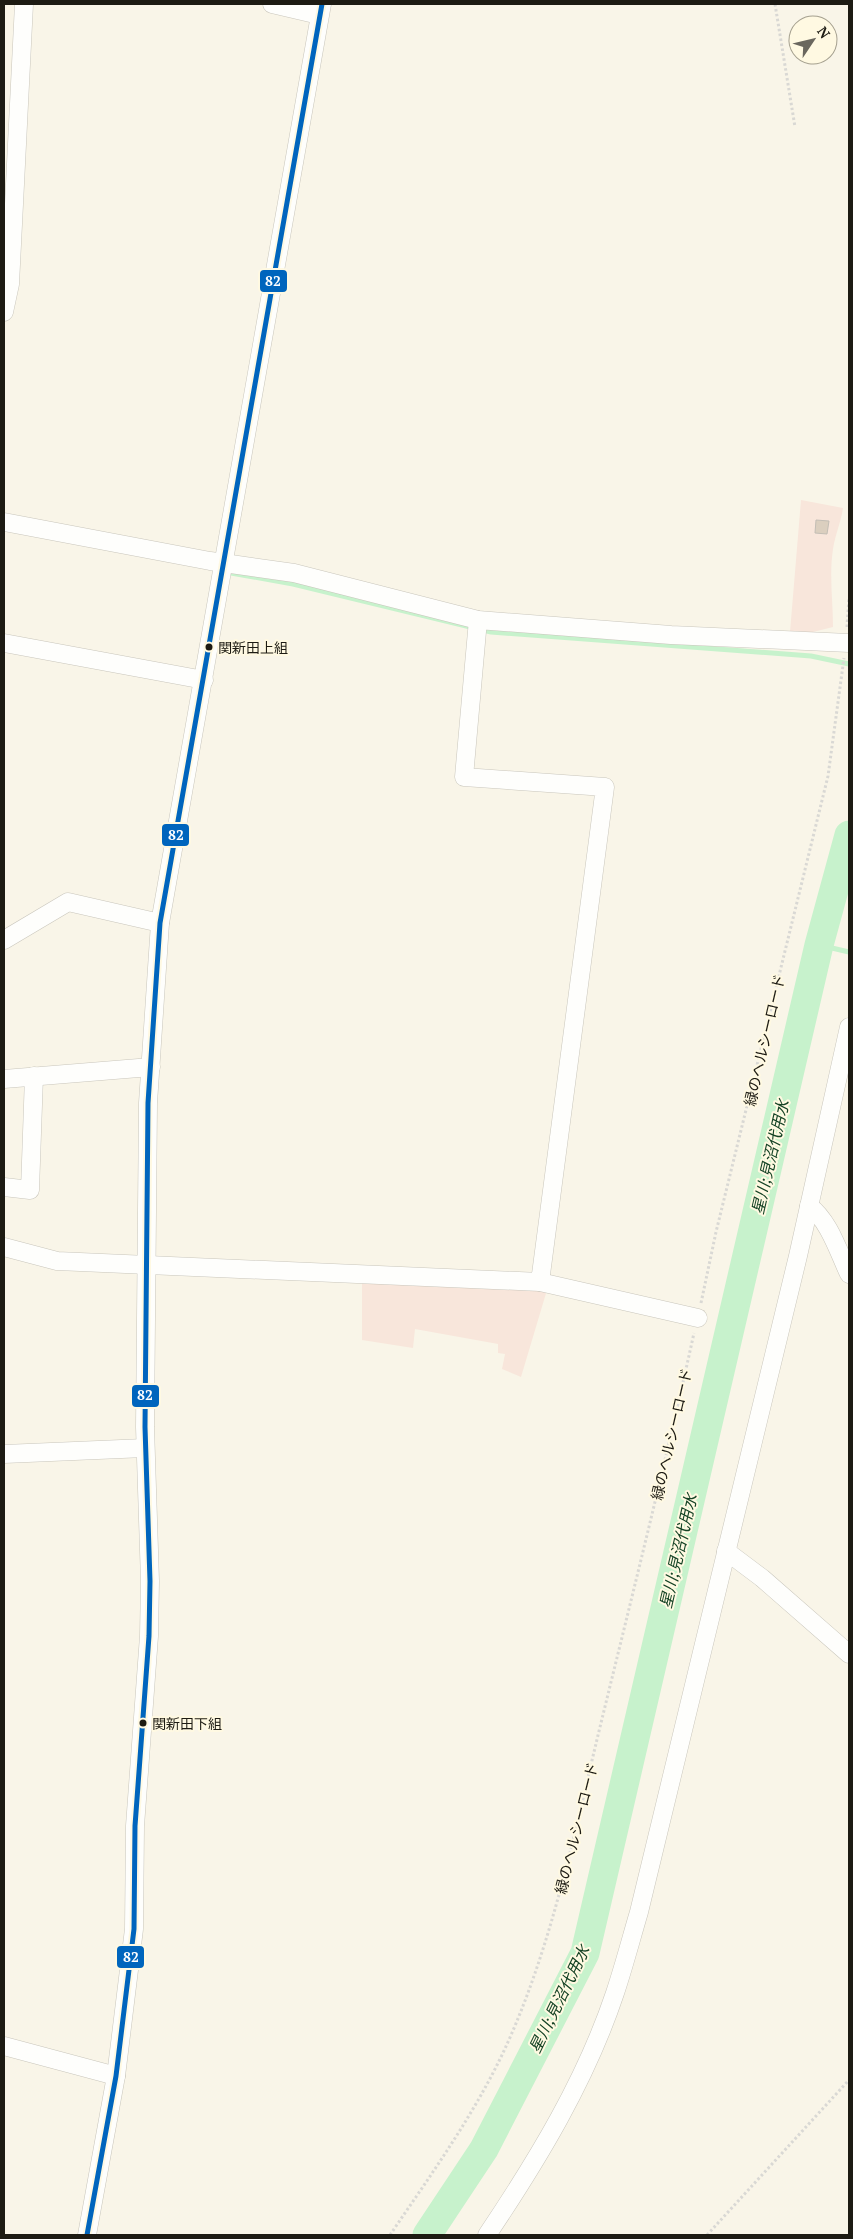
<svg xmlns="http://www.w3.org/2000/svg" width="853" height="2239" font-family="'PT Serif','Noto Sans JP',serif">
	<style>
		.green { fill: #f8e6db }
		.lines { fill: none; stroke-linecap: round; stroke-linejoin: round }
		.stream { stroke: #c7f2cc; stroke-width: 5 }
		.river { stroke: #c7f2cc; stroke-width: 29 }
		.building { fill: #dbcfbf; stroke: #c3beb5 }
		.minor-casing { stroke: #c9c6bc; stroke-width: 19 }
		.path { stroke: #d9d8d4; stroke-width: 3; stroke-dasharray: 2.5 2.5; stroke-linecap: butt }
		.minor { stroke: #fefefc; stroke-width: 18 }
		.bus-1-casing { stroke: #fff9e2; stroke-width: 9 }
		.bus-1 { stroke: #0065bd; stroke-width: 5 }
		.bus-dot { fill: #1d1b13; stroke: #fff9e2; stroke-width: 2 }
		.labels { text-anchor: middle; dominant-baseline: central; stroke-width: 4; stroke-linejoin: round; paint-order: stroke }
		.bus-label { font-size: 14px; fill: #1d1b13; stroke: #fff9e2; text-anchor: start }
		.street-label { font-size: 15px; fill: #1d1b13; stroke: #fff9e2 }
		.water-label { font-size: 16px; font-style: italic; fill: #154325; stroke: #fff9e2 }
		.line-badge { stroke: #fff9e2; stroke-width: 2 }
		.badge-label { font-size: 14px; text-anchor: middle; font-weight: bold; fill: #fff }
	</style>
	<rect width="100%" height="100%" fill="#f9f5e8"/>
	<g class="green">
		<path d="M 801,500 L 843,508 C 841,522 835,535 833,549 C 829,575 833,601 833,627 L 813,632 L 790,632 Z"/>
		<polygon points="362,1281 547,1290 521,1377 502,1369 505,1354 498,1353 498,1344 415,1329 413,1348 362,1340"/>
	</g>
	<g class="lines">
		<g class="stream">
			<polyline points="231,573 293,584 491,632 811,656 849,664"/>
			<polyline points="819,945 849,952"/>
		</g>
		<polyline class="river" points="427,2235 484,2149 585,1953 819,945 849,835"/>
	</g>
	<polygon class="building" points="816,520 829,521 827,534 815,533"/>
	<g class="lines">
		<defs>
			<g id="minor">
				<polyline points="272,4 319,15"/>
				<polyline points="4,312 10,284 24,4"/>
				<polyline points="4,522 210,561 294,573 478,620 671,635 849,643"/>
				<polyline points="4,643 204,680"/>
				<polyline points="4,940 68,902 160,923"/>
				<polyline points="4,1079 151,1067"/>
				<polyline points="4,1187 30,1190 34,1076"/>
				<path d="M 809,1206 C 829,1220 839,1253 849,1274"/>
				<polyline points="4,1247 57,1261 540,1282 605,787 464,777 478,620"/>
				<polyline points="540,1282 698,1318"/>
				<polyline points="4,1454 145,1448"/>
				<polyline points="726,1551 762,1578 849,1654"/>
				<polyline points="4,2046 116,2076"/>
				<polyline points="87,2235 116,2076 134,1929 135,1826 149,1636 150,1581 145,1427 148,1103 160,923 322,4"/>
				<path d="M 487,2235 C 538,2159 586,2080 615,1993 C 624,1966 631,1939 639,1912 L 798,1256 L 849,1027"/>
			</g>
		</defs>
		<use href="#minor" class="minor-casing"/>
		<g class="path">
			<polyline points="775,4 795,127"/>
			<polyline points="847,627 849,597"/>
			<polyline points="701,1303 716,1232 828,776 844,658"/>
			<path d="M 390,2235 C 432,2173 477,2111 508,2042 C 553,1941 574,1834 600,1727 C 632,1596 665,1465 694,1333"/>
			<polyline points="707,2235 849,2080"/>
		</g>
		<use href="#minor" class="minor"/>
		<defs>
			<polyline id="bus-1" points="87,2235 116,2076 134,1929 135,1826 149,1636 150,1581 145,1427 148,1103 160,923 322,4"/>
		</defs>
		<use href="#bus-1" class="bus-1-casing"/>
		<use href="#bus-1" class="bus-1"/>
	</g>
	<g class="bus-dot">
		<circle cx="209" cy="647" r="4.5"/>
		<circle cx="143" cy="1723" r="4.5"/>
	</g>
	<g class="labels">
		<g class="bus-label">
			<text x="218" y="647">関新田上組</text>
			<text x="152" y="1723">関新田下組</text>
		</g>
		<g class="street-label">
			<text transform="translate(764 1040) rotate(-77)">緑のヘルシーロード</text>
			<text transform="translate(671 1434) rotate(-77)">緑のヘルシーロード</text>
			<text transform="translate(576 1828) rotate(-76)">緑のヘルシーロード</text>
		</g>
		<g class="water-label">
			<text transform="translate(770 1157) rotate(-77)">星川;見沼代用水</text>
			<text transform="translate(678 1551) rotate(-77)">星川;見沼代用水</text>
			<text transform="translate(559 1999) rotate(-64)">星川;見沼代用水</text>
		</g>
	</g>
	<g class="line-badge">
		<rect x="259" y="269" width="29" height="24" rx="5" fill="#0065bd"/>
		<rect x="161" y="823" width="29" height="24" rx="5" fill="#0065bd"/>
		<rect x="131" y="1384" width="29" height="24" rx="5" fill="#0065bd"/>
		<rect x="116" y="1945" width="29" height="24" rx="5" fill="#0065bd"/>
	</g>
	<g class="badge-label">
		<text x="273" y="286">82</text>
		<text x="176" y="840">82</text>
		<text x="145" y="1400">82</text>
		<text x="131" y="1962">82</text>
	</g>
	<rect width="853" height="2239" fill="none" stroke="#1d1b13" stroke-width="10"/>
	<g transform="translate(813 40) rotate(55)"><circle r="24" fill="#fff9e2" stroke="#a5a08f"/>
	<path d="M0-4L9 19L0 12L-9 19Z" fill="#6a675e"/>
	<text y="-8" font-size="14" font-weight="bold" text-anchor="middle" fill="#1d1b13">N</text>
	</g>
</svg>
